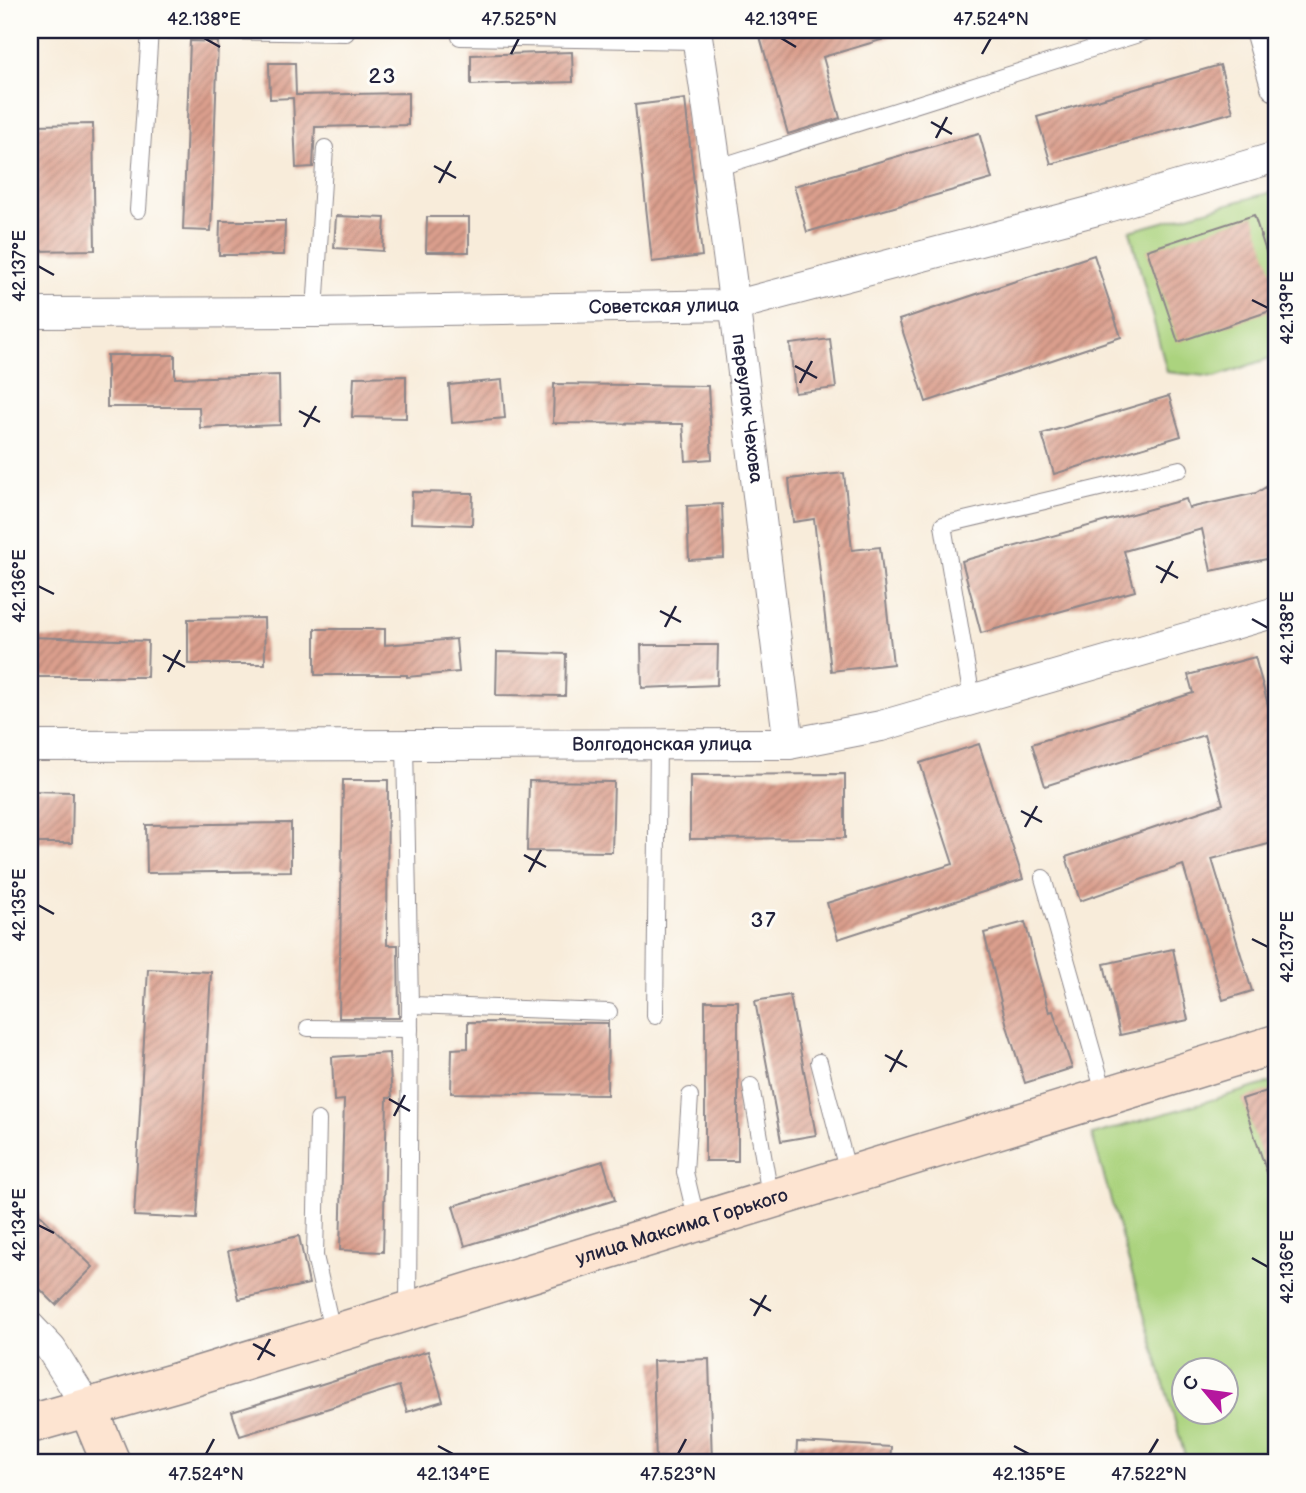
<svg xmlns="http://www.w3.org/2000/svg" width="1306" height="1493" font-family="'Balsamiq Sans',sans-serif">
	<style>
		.grass { fill: #abd37e; stroke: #667a5c; stroke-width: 2; fill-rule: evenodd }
		.building { fill: url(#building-hatch) }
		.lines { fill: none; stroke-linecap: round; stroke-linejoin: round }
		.lane-casing { stroke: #8d878a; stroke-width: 18 }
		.street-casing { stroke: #8d878a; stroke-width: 32 }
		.secondary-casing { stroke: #8d878a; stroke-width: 41 }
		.lane { stroke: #fff; stroke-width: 16 }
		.street { stroke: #fff; stroke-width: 30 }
		.secondary { stroke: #fde4d1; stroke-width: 38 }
		.ticks { fill: none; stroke: #22223b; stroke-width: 2.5 }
		.labels { text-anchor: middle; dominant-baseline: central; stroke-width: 6; stroke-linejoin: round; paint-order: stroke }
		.street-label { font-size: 19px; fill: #22223b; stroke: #fdfcf7 }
		.neighbourhood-label { font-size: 21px; letter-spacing: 2px; fill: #22223b; stroke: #fdfcf7 }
		.neatline { fill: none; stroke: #22223b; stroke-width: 2.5 }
		.ticks-label { font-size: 18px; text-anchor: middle; fill: #22223b }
	</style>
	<defs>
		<pattern id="building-hatch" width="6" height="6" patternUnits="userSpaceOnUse" patternTransform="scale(1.75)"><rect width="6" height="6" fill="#db9f8d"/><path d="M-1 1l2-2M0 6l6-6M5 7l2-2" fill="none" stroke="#b18174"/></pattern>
	</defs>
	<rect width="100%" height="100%" fill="#fdfcf7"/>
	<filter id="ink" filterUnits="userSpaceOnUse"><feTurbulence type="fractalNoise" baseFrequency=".0143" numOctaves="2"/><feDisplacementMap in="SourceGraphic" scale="14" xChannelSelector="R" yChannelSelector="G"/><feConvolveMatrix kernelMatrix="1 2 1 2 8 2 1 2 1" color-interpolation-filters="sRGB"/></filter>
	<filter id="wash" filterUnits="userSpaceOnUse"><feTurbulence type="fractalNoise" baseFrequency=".00686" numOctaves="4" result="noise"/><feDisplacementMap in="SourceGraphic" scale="28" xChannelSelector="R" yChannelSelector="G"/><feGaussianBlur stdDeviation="1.57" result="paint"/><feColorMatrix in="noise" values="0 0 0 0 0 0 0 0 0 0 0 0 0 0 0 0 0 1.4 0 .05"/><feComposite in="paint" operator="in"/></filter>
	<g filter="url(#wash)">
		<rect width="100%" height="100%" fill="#f8ecda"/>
		<g class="grass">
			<polygon points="1272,192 1276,208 1276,356 1215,377 1167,372 1130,231"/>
			<path d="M 1276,1081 L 1276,1463 L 1187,1463 L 1092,1135 ZM 1184,1370 L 1226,1370 L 1226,1412 L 1184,1412 Z"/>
		</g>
		<g id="blocks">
			<g class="building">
				<polygon points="758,30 897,30 898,35 823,57 840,118 788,134"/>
				<polygon points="190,41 218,42 211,231 183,230"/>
				<polygon points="572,52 573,82 471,85 471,55"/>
				<polygon points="269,63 295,63 296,95 408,93 408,125 315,127 313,167 296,168 293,98 270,99"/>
				<polygon points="1220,65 1233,112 1051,164 1037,117"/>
				<polygon points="685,99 702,256 652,262 635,105"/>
				<polygon points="93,124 95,250 34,251 33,125"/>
				<polygon points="979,133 992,179 807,232 794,186"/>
				<polygon points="1254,215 1276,282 1276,309 1178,342 1147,250"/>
				<polygon points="336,216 385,218 383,251 334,248"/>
				<polygon points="427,217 469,217 469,252 426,252"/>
				<polygon points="220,221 285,221 284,255 219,255"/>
				<polygon points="1094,255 1121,337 926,402 899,320"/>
				<polygon points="830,339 836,388 795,393 790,344"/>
				<polygon points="107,355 175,355 175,378 279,375 280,425 200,428 199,407 107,407"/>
				<polygon points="406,376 406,418 352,417 354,377"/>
				<polygon points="502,380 505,418 452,423 449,385"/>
				<polygon points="554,384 708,386 712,459 686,461 683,424 553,423"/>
				<polygon points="1169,396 1181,436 1054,474 1042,434"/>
				<polygon points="844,473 852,550 880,547 893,664 831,671 814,519 793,522 789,479"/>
				<polygon points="1276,481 1276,557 1211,571 1202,529 1124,551 1135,591 981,633 962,561 1186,499 1189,508 1256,493"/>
				<polygon points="412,492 473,493 472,525 411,523"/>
				<polygon points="722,504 724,558 689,560 687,506"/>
				<polygon points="264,618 265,664 188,664 188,619"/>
				<polygon points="315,629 385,629 385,645 456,639 459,672 407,677 407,675 315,675"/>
				<polygon points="30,637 148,641 147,677 30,677"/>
				<polygon points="641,645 718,645 717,685 642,688"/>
				<polygon points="497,652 566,654 565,696 496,695"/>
				<polygon points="1255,657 1276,734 1276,842 1212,859 1252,991 1223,1000 1183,865 1080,901 1066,857 1223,804 1204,735 1045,786 1032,744 1193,693 1188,675"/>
				<polygon points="979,744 1023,879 838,939 827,903 953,864 920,763"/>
				<polygon points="845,774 845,838 690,839 690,775"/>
				<polygon points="343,780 388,780 387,945 398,945 399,1018 339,1018"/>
				<polygon points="529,781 614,782 612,852 527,851"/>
				<polygon points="30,791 73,792 72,843 30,843"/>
				<polygon points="291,823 291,871 147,873 146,825"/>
				<polygon points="1025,922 1049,1012 1053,1011 1072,1068 1025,1083 1007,1026 984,933"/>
				<polygon points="1173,949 1188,1020 1120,1035 1104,964"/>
				<polygon points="148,969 211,972 197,1219 134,1216"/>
				<polygon points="790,995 816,1135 781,1141 755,1001"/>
				<rect x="705" y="1001" width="33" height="160"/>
				<polygon points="468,1022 608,1023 607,1095 451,1093 452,1049 468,1048"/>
				<polygon points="389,1053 392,1098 387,1098 383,1252 340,1250 344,1100 334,1101 332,1057"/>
				<polygon points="1276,1088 1276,1189 1273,1190 1242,1099"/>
				<polygon points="603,1161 615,1200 465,1246 453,1206"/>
				<polygon points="30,1205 93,1267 56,1305 30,1279"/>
				<polygon points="299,1236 309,1284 239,1299 228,1251"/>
				<polygon points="428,1351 443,1401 407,1412 399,1386 240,1436 232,1412"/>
				<polygon points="709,1359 712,1463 656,1463 653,1361"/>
				<polygon points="797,1442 891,1447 890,1463 796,1463"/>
			</g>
		</g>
	</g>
	<g filter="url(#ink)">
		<use href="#blocks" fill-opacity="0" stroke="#8d878a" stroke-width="2"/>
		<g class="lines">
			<defs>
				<g id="lane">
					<polyline points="460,37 698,41"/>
					<polyline points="716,168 1151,30"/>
					<polyline points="138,210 150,30 346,33 346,30"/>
					<polyline points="315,312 325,148"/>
					<polyline points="972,699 943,525 1180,469"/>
					<polyline points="405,744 410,1005 408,1310"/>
					<polyline points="1043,878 1105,1096"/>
					<polyline points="410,1005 609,1012"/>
					<polyline points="655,1016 658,743"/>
					<polyline points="308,1028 410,1029"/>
					<polyline points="819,1062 849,1177"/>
					<polyline points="751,1086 771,1201"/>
					<polyline points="690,1096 685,1172 697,1222"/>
					<polyline points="318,1120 315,1256 333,1335"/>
				</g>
				<g id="street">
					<path id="s1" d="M 696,30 C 733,267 758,506 789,744"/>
					<polyline points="1260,30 1276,86"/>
					<path id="s2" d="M 30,313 L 315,312 L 737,305 L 1097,210 L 1276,157"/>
					<path id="s3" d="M 30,746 L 789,744 L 881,726 L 1276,612"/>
					<polyline points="30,1327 51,1349 88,1408"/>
				</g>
				<g id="secondary">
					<polyline points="88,1408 111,1463"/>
					<path id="s4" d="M 30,1424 L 174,1383 L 1276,1044"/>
				</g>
			</defs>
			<use href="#lane" class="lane-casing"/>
			<use href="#street" class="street-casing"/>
			<use href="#secondary" class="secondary-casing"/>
			<use href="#lane" class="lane"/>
			<use href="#street" class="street"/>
			<use href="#secondary" class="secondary"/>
		</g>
	</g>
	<path class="ticks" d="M 204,38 L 220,47M 781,38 L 796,47M 511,54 L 519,38M 982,54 L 991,38M 931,122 L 952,134M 936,138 L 947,117M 434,166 L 456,178M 439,183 L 451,161M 38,266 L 54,275M 1252,300 L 1268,308M 795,366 L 817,378M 800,383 L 812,361M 299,411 L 320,422M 304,427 L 316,406M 1156,566 L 1178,578M 1161,583 L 1173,561M 38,586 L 54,594M 660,611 L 681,622M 1252,619 L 1268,628M 665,627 L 676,606M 163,655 L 185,667M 168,672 L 180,650M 1021,811 L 1042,822M 1025,827 L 1037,806M 524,855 L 546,867M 529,872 L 541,850M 38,905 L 54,914M 1252,939 L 1268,947M 885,1055 L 907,1067M 890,1072 L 902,1050M 389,1099 L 410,1111M 394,1116 L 405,1095M 38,1225 L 54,1233M 1252,1258 L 1268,1267M 750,1299 L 771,1311M 754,1316 L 766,1295M 253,1344 L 275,1356M 258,1360 L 270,1339M 438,1446 L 453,1454M 1014,1446 L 1029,1454M 206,1454 L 214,1439M 678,1454 L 686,1439M 1149,1454 L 1158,1439"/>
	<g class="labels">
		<g class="street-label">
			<text stroke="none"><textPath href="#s2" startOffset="634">Советская улица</textPath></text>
			<text stroke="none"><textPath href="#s1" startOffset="382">переулок Чехова</textPath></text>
			<text stroke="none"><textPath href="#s3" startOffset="632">Волгодонская улица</textPath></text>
			<text stroke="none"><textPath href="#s4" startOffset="681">улица Максима Горького</textPath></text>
		</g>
		<g class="neighbourhood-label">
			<text x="383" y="76">23</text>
			<text x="764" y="920">37</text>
		</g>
	</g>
	<rect width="1306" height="1493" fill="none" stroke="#fdfcf7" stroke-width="77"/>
	<g transform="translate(1205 1391) rotate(299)"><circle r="33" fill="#fdfcf7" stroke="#a5a5ac" stroke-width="2"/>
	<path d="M0-5L12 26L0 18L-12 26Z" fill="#b5179e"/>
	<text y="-10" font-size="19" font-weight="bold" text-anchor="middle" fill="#22223b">С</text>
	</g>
	<rect x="38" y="38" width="1230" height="1416" class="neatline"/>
	<g class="ticks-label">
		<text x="204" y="25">42.138°E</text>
		<text x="519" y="25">47.525°N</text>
		<text x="781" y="25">42.139°E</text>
		<text x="991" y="25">47.524°N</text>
		<text transform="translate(19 266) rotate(-90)" y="6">42.137°E</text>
		<text transform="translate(1287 308) rotate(-90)" y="6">42.139°E</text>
		<text transform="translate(19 586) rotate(-90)" y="6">42.136°E</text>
		<text transform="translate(1287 628) rotate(-90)" y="6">42.138°E</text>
		<text transform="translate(19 905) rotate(-90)" y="6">42.135°E</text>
		<text transform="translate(1287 947) rotate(-90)" y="6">42.137°E</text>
		<text transform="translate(19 1225) rotate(-90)" y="6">42.134°E</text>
		<text transform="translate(1287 1267) rotate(-90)" y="6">42.136°E</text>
		<text x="206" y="1480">47.524°N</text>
		<text x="453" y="1480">42.134°E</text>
		<text x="678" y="1480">47.523°N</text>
		<text x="1029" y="1480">42.135°E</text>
		<text x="1149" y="1480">47.522°N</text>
	</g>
</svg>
